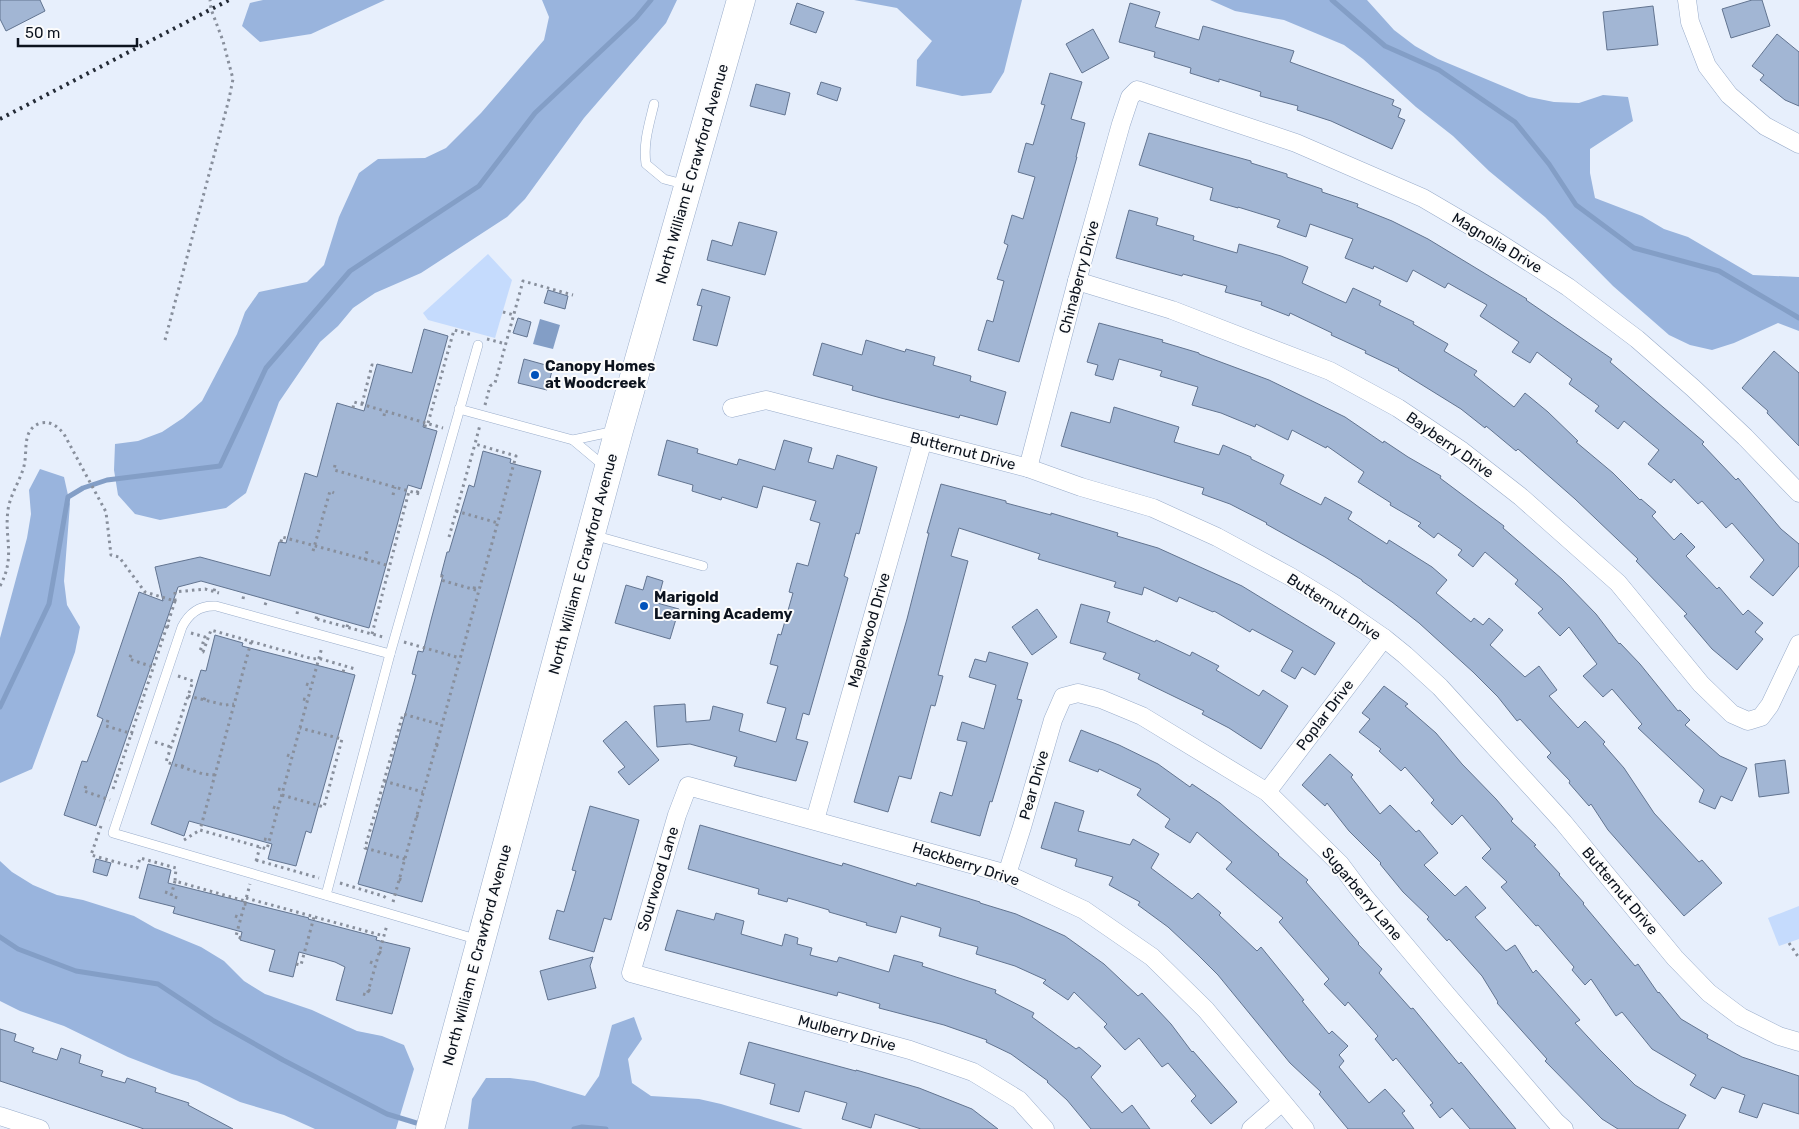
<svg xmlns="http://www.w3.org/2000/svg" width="1799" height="1129" font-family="Rubik,sans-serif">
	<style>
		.green { fill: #c5dbfd }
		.forest { fill: #99b4dd }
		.water { fill: #839ec6 }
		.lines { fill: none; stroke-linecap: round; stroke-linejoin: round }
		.stream { stroke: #839ec6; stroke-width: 5 }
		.building { fill: #a2b6d4; stroke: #627490 }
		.service-casing { stroke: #99acca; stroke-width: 10 }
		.minor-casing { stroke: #99acca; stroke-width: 19 }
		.primary-casing { stroke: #99acca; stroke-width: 29 }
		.path { stroke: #888f9c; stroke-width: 3; stroke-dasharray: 2.5 4; stroke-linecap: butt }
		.service { stroke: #fff; stroke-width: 9 }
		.minor { stroke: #fff; stroke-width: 18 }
		.primary { stroke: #fff; stroke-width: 28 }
		.rail { stroke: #232a35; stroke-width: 4; stroke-dasharray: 2.5 5; stroke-linecap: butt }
		.poi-dot { fill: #0052bb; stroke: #fcfcfc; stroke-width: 2 }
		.labels { text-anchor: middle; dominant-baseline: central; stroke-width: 4; stroke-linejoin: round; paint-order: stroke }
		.street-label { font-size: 15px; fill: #0c131e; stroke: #fcfcfc }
		.poi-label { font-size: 15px; font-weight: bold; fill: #0c131e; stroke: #fcfcfc; text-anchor: start }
	</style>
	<rect width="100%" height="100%" fill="#e7effc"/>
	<g class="green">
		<polygon points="488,254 512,280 495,338 428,320 423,313"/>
		<polygon points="1799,906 1799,939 1779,946 1768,918"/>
	</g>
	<g class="forest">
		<polygon points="263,0 385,0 311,34 260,42 242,26 250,3"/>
		<polygon points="542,0 677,0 666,23 584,118 525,199 507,217 421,273 375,293 353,308 338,326 320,342 279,402 246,493 226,508 160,520 135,514 118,495 114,470 115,444 138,441 162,432 183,418 202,401 237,334 245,312 259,292 307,282 324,265 339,217 359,173 378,159 425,158 446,148 481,113 544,40 549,17"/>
		<polygon points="854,0 1022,0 1004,72 991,93 962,96 916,86 917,60 932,41 897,8"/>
		<polygon points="1210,0 1367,0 1394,30 1415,46 1438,59 1529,97 1554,102 1579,103 1603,95 1628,97 1633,121 1590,149 1590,173 1595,198 1642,216 1664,229 1688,237 1753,275 1799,277 1799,331 1778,323 1734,343 1712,350 1690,345 1669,335 1613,286 1545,217 1489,171 1453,136 1416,107 1363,59 1344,45 1284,20 1235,11"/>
		<polygon points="40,469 64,477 70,504 64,581 67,605 80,627 75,652 32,769 0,783 0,638 27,538 31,514 29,490"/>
		<polygon points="0,861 12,872 33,885 57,895 83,900 134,916 155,928 201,947 224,961 244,981 265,994 312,1010 357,1031 382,1036 404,1045 414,1069 396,1129 315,1129 284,1115 240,1102 197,1081 172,1074 128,1057 64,1026 20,1011 0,1001"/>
		<polygon points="634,1017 642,1039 628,1059 632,1083 651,1096 699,1099 721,1104 803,1129 468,1129 472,1099 486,1078 510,1078 534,1081 585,1096 599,1076 612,1025"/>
	</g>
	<polygon class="water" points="540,319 560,325 553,349 533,344"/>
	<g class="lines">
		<g class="stream">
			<polyline points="1332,0 1385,46 1439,70 1515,122 1549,164 1576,205 1634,248 1719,271 1799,318"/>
			<polyline points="0,707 49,604 68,497 83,488 107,480 220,466 266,368 350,271 479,186 535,113 636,18 651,0"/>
			<polyline points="0,937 18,949 76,971 158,984 214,1021 283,1060 387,1114 423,1125"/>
			<polyline points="574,1129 582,1127 606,1129"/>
		</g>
	</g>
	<g class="building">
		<polygon points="0,0 40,0 45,11 6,31 0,19"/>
		<polygon points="1752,0 1762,0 1770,26 1731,38 1722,9"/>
		<polygon points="797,3 824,12 816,33 790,24"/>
		<polygon points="1130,3 1160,12 1155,27 1199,40 1203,26 1294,51 1290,62 1394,100 1392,105 1401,109 1398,117 1405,120 1392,149 1331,121 1297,110 1298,106 1260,96 1261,92 1219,79 1219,82 1190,73 1191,68 1154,57 1155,52 1119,42"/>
		<polygon points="1653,6 1658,45 1607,50 1603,12"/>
		<polygon points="1093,29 1109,58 1082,73 1066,44"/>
		<polygon points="1777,34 1799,52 1799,106 1785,100 1760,80 1764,75 1752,66"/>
		<polygon points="1050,73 1082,82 1071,119 1085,123 1076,157 1077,157 1019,362 978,350 987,320 993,322 1004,281 997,279 1008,245 1004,243 1012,215 1023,219 1035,177 1018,172 1026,143 1033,145 1045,105 1041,104"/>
		<polygon points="821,82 841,88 837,101 817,94"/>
		<polygon points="756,84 790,93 785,115 750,106"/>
		<polygon points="1149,133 1251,161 1251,163 1287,174 1287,177 1322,189 1322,192 1358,204 1357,207 1392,221 1428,239 1527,299 1526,300 1612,359 1610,362 1704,442 1702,444 1736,480 1738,478 1781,529 1799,544 1799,566 1773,596 1750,577 1764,560 1732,523 1726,528 1702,501 1698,504 1674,479 1671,483 1648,464 1659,450 1624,421 1618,429 1595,411 1599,406 1569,384 1572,379 1537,352 1530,363 1512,352 1519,342 1480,316 1487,305 1448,283 1445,288 1413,270 1407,282 1374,266 1373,269 1345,258 1353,239 1310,224 1306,237 1277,227 1280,220 1238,207 1238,208 1210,200 1213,188 1139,165"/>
		<polygon points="1129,210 1158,218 1156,225 1194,236 1193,240 1237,253 1239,244 1281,256 1308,267 1302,283 1346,303 1353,288 1381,301 1379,305 1414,322 1413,324 1448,344 1444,351 1477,371 1474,375 1514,407 1525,393 1548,412 1578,441 1576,442 1613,473 1640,500 1641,499 1656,512 1652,516 1674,540 1681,533 1695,547 1686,556 1717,589 1719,587 1743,615 1748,610 1763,623 1755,632 1763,639 1737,670 1712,649 1684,616 1687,614 1636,561 1638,559 1575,499 1518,449 1516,451 1486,426 1485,428 1461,409 1398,370 1399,369 1365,353 1366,351 1331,335 1332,333 1290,313 1289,316 1261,305 1262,302 1225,292 1227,286 1183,274 1182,276 1116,258"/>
		<polygon points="739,222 777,232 765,275 707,260 712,240 732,246"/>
		<polygon points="702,289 730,297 717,346 693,340 702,306 697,305"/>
		<polygon points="548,290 568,296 565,309 544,303"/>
		<polygon points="518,318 531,322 527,337 513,333"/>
		<polygon points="1099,323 1163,340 1162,342 1199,353 1199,354 1269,380 1345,417 1383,443 1384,441 1408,457 1441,476 1440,478 1504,526 1503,528 1562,579 1596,614 1619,644 1620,643 1640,664 1678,711 1680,710 1690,720 1685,725 1720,756 1747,768 1732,801 1721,796 1715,809 1699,802 1704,790 1638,728 1642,724 1612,689 1603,697 1583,676 1597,664 1569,627 1560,636 1538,613 1543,609 1515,584 1518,580 1485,552 1473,567 1458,555 1462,550 1438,533 1434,538 1418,526 1421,523 1390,505 1391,503 1358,482 1364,472 1327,446 1326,448 1292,430 1288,440 1256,424 1255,427 1221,413 1192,405 1198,387 1160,376 1162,371 1119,359 1113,380 1095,375 1098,365 1087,362"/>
		<polygon points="424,329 448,336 423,427 437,431 421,489 408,485 369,628 201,581 178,587 96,826 64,815 82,761 87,762 103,719 97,716 139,592 163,601 155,567 200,557 270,576 279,542 286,543 305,473 317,477 337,403 364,411 377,364 412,373"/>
		<polygon points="866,340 905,352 906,349 935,357 933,365 971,376 970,381 1006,392 997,425 960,415 959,418 881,398 852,390 853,386 813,375 822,343 862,355"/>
		<polygon points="1774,351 1799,373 1799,446 1767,413 1768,411 1742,388"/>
		<polygon points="524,359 553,367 547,390 518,383"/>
		<polygon points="1114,407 1179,427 1174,442 1219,455 1223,445 1251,457 1251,459 1284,475 1280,484 1321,505 1325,497 1352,512 1348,519 1387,544 1389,540 1432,567 1447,580 1436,593 1471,622 1474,618 1483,625 1489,618 1503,630 1490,645 1525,677 1539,666 1557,690 1549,696 1578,728 1585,721 1605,742 1603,744 1624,768 1654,813 1699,862 1702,860 1722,883 1684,916 1608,830 1591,804 1589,806 1569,783 1570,781 1547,757 1551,753 1520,719 1517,721 1498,697 1473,672 1419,623 1392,602 1362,581 1362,580 1325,557 1266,524 1267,523 1230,504 1202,494 1204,488 1061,446 1071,412 1110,423"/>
		<polygon points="667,440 698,449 697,453 737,465 739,459 775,470 784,440 812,448 808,462 833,469 837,455 877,467 859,534 856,533 844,576 848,578 809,715 803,713 796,739 808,742 796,781 734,766 737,757 690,744 657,747 654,706 685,704 686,722 710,720 713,706 743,714 739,731 776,742 786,708 767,703 778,666 770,664 778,634 781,635 793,593 789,592 797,563 808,566 820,523 810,520 816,501 763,486 757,508 722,497 721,500 692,491 693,485 658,475"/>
		<polygon points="483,451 511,459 510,463 541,471 422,902 358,884 416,675 412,674 418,651 423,652 431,620 443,575 441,575 447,552 449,552 469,485 474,487"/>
		<polygon points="941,484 1006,501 1006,503 1051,515 1051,513 1081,522 1118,533 1117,536 1158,548 1242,586 1335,643 1315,675 1302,667 1295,679 1281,671 1293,651 1252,629 1250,632 1214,611 1213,612 1179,597 1177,602 1144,587 1142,595 1114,587 1116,582 1038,559 1040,554 959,528 951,556 968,561 938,675 943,676 935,706 931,705 911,779 899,776 888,812 854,802 907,619 929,533 927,533"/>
		<polygon points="647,576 663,581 657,603 679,609 670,639 615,623 626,585 643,590"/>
		<polygon points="1081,604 1110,612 1107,622 1155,642 1156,640 1190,656 1192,652 1219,666 1216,670 1259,696 1263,690 1288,706 1261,749 1229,728 1202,714 1204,711 1138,679 1140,674 1103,659 1106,653 1070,643"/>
		<polygon points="1037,609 1057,637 1032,655 1012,627"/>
		<polygon points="215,635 243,643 242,646 355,675 311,833 306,831 296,866 268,859 272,844 189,821 184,836 151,824 174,758 201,670 206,671"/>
		<polygon points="989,652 1028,663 1017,699 1022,700 1003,765 992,802 990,801 980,836 931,822 940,792 952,796 967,742 957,740 962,722 984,729 996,685 969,677 975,659 986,662"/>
		<polygon points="1384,686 1408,704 1405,706 1436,733 1462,764 1496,799 1513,819 1511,821 1536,845 1534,846 1560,874 1559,875 1584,903 1583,904 1635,966 1638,964 1658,993 1659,992 1681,1019 1708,1035 1707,1038 1742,1057 1799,1076 1799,1114 1763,1103 1757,1118 1739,1112 1745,1095 1722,1087 1715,1099 1690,1085 1696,1075 1652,1049 1622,1012 1616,1016 1591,979 1585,985 1572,970 1574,967 1538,925 1536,926 1501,887 1507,882 1482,858 1491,849 1462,815 1452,825 1431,803 1434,800 1405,767 1401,771 1379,751 1381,749 1359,732 1370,719 1362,713"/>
		<polygon points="626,721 659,760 629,785 618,772 625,767 603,741"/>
		<polygon points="1081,730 1119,745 1158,764 1190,787 1192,784 1220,803 1279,854 1278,855 1308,880 1306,882 1359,943 1358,944 1382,969 1379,973 1411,1009 1413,1008 1459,1064 1461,1062 1516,1129 1470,1129 1452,1108 1440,1118 1430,1105 1433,1103 1396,1058 1393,1061 1375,1039 1378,1036 1348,1002 1345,1006 1324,984 1329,979 1279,922 1283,918 1226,869 1232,862 1197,832 1190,843 1165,827 1170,819 1137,795 1141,789 1099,769 1098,772 1069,761"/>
		<polygon points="1330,754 1353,775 1351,777 1380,814 1390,805 1416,832 1419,830 1438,853 1424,865 1455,896 1466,886 1486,908 1475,917 1506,951 1515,945 1533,973 1536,970 1580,1020 1575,1023 1600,1050 1635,1085 1660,1101 1686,1115 1678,1129 1618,1129 1602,1119 1545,1061 1547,1059 1497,1003 1498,1002 1482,976 1449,939 1447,941 1427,919 1429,917 1403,892 1380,864 1381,863 1349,831 1327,803 1325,806 1302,785"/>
		<polygon points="1785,760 1789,793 1759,797 1755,764"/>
		<polygon points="1055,802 1084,811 1078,831 1130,845 1133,839 1159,854 1151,868 1192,899 1198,893 1221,913 1219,915 1257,951 1261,947 1304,1000 1302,1001 1329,1034 1332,1031 1348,1046 1339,1055 1344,1061 1339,1067 1369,1103 1385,1089 1405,1111 1402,1113 1414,1129 1348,1129 1319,1094 1321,1092 1290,1063 1218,975 1197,954 1168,927 1138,905 1140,902 1109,885 1113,877 1075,866 1077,859 1041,848"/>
		<polygon points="590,806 639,820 611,920 604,918 594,952 549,939 557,910 564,912 576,871 572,870"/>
		<polygon points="700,825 842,866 843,863 916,886 917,883 980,902 980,903 1016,914 1065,936 1104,964 1138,996 1142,993 1171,1024 1192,1052 1193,1051 1237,1102 1211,1124 1191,1101 1196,1096 1168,1063 1162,1067 1139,1038 1125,1050 1104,1027 1107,1024 1074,992 1068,1000 1043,983 1046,980 1015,966 976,954 978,947 939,936 941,928 901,916 896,933 866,925 867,923 829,912 829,910 788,898 787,902 758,894 759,889 688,869"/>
		<polygon points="96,859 111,863 107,876 93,872"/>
		<polygon points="148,864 171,870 168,883 309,918 308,919 377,937 376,940 410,948 392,1014 336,1000 345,967 335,962 299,952 293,977 269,971 275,950 240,940 242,932 173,913 175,907 139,898"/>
		<polygon points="677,910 714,920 716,913 744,921 741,934 782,946 785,934 798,938 797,944 812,948 810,955 837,962 839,957 889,972 894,955 923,963 922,966 996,990 995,993 1034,1013 1032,1017 1076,1049 1079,1047 1101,1066 1091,1077 1122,1113 1132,1105 1150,1129 1091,1129 1067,1100 1047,1082 1048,1081 1011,1054 986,1042 987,1040 944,1025 879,1008 880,1004 838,992 837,996 665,950"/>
		<polygon points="593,957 590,966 596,988 548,1000 540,971"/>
		<polygon points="0,1029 16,1034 14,1041 34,1048 32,1052 57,1060 61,1048 81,1055 79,1063 103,1071 101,1076 125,1083 127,1078 156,1088 155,1092 189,1103 188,1105 233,1129 144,1129 0,1081"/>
		<polygon points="749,1042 856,1071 856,1070 919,1088 972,1109 998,1129 921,1129 875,1114 871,1128 842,1119 847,1103 805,1091 799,1112 770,1104 775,1084 740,1074"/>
	</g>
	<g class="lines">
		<defs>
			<g id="service">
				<path d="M 654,104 C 649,125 643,143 646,164 L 664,179 L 687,185"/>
				<polyline points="459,409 573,440 604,466"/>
				<polyline points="573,440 615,431"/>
				<polyline points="593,535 703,566"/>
				<path d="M 390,654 L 216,606 C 200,605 189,613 182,627 L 113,833 L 479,940"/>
				<polyline points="326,895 390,654 478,345"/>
			</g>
			<g id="minor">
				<polyline points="1687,0 1690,22 1707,66 1729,95 1765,126 1799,144"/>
				<polyline points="1077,281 1172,310 1330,371 1398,408 1462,451 1521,497 1618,583 1701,684 1732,714 1748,721 1761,717 1770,705 1799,644"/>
				<polyline points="732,408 766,400 1028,468 1081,487 1153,508 1217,537 1291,577 1332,602 1384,638 1405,655 1440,687 1563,822 1675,958 1709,993 1741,1017 1779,1036 1799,1042"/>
				<polyline points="1028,468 1077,281 1121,124 1130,97 1137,90 1296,143 1423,198 1493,239 1568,287 1637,339 1693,388 1745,437 1799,493"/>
				<polyline points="1267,792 1384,638"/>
				<polyline points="815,820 923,440"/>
				<polyline points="1007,874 1022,827 1053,720 1063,697 1078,693 1101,699 1142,716 1267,792 1340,864 1364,896 1447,995 1556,1122 1564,1129"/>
				<polyline points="0,1116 40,1129"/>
				<polyline points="1045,1129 1019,1100 973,1072 910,1050 631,973 677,815 688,786 1007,874 1084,910 1152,957 1206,1010 1305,1129"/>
				<polyline points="1251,1129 1282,1102"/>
			</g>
			<polyline id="primary" points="430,1129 619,430 741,0"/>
		</defs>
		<use href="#service" class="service-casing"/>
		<use href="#minor" class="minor-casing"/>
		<use href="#primary" class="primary-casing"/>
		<g class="path">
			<polyline points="503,312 514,315"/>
			<polyline points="487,339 506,344"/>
			<polyline points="165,340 229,99 233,79 223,41 211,9 210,0"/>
			<polyline points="362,404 372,365 376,366"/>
			<polyline points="485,405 490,386 495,383 523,281 573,295"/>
			<polyline points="353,408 354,402 443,428"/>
			<polyline points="384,416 385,411"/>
			<polyline points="428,423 454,330 472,335"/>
			<polyline points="425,427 426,422"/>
			<polyline points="335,465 334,470 423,495"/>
			<polyline points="417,493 419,488"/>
			<polyline points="393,495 395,487"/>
			<polyline points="456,511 498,523"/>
			<polyline points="449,537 475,444"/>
			<polyline points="281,542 282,537 390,566"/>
			<polyline points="313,551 330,491 334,493"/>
			<polyline points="365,560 367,551"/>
			<polyline points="442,575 441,580 479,591"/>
			<path d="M 0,586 C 16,556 4,539 8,510 C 10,495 20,481 24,466 C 28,451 21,429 41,423 C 52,421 58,427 64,434 L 106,512 L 111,555 L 119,557 L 145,592 L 175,601 L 167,626 L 171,627"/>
			<polyline points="474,589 475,584"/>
			<polyline points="214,591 216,585"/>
			<polyline points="243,599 244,594"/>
			<polyline points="175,601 175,592 205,589 219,593"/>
			<polyline points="265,605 267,600"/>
			<polyline points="297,614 298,609"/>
			<polyline points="316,619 317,614"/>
			<polyline points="317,619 383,637"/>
			<polyline points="347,627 348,623"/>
			<polyline points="191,633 205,637 200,651 203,652 211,630 313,659 318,658 355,669"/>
			<polyline points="372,634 409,491"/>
			<polyline points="251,642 200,830 267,849 322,647"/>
			<polyline points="404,642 460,658"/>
			<polyline points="131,655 129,659 153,667"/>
			<polyline points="343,672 345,666"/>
			<polyline points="178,676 193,681 166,762 203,774 215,775"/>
			<polyline points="306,684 312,686"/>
			<polyline points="188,696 225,705 234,704"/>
			<polyline points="303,699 308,700"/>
			<polyline points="204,700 206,695"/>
			<polyline points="108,720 106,726 133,734"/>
			<polyline points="155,742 171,747"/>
			<polyline points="436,745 441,747"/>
			<polyline points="287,755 292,757"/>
			<polyline points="182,767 184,762"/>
			<polyline points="384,781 423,792"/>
			<polyline points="86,786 84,791 110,800"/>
			<polyline points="113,789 167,626"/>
			<polyline points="278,789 283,790"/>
			<polyline points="282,795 324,807 342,739 300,728"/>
			<polyline points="273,807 278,809"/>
			<polyline points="416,816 421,818"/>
			<polyline points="101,826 91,855 137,868 140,858 176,868 175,881 245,901"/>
			<polyline points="264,839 270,840"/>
			<polyline points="184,840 200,830"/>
			<polyline points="405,859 365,848 403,714 442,725"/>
			<polyline points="256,860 319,878"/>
			<polyline points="256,861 260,847"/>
			<polyline points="399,879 405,881"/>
			<polyline points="175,881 171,896 178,898"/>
			<polyline points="340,883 383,896 388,899"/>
			<polyline points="165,892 172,894"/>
			<polyline points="246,898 384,936"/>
			<polyline points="393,902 516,456 475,444 480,425"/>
			<polyline points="244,904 249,905"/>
			<polyline points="235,916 241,918"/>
			<polyline points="241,938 236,936 250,884"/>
			<polyline points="1789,943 1799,958"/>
			<polyline points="379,952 384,954"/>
			<polyline points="370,962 376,964"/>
			<polyline points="296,964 301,965 314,917"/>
			<polyline points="368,990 374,992"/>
			<polyline points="363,994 367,995 387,925"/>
		</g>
		<use href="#service" class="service"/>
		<use href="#minor" class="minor"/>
		<use href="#primary" class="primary"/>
		<polyline class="rail" points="0,119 229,0"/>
	</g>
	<g class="poi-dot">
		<circle cx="535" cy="375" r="5"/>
		<circle cx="644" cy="606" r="5"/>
	</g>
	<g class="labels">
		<g class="street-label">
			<text transform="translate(692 174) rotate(-74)">North William E Crawford Avenue</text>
			<text transform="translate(1497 243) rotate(31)">Magnolia Drive</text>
			<text transform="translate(1079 277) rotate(-75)">Chinaberry Drive</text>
			<text transform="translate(1450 445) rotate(35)">Bayberry Drive</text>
			<text transform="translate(963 451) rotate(15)">Butternut Drive</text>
			<text transform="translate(583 564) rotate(-75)">North William E Crawford Avenue</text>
			<text transform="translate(1334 607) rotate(33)">Butternut Drive</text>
			<text transform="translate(869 630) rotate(-74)">Maplewood Drive</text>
			<text transform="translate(1325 715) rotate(-53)">Poplar Drive</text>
			<text transform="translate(1034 785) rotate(-74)">Pear Drive</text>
			<text transform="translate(966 864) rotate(18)">Hackberry Drive</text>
			<text transform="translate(658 879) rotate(-73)">Sourwood Lane</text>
			<text transform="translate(1620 891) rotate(50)">Butternut Drive</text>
			<text transform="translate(1362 894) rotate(50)">Sugarberry Lane</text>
			<text transform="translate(477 955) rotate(-75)">North William E Crawford Avenue</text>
			<text transform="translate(847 1033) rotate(15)">Mulberry Drive</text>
		</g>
		<g class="poi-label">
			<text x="545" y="366">Canopy Homes<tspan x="545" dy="17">at Woodcreek</tspan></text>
			<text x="654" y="597">Marigold<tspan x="654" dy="17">Learning Academy</tspan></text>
		</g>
	</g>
	<path d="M18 38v8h119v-8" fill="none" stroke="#0c131e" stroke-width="2.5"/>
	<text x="25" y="38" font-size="15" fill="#0c131e" stroke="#fcfcfc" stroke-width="4" paint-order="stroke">50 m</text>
</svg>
